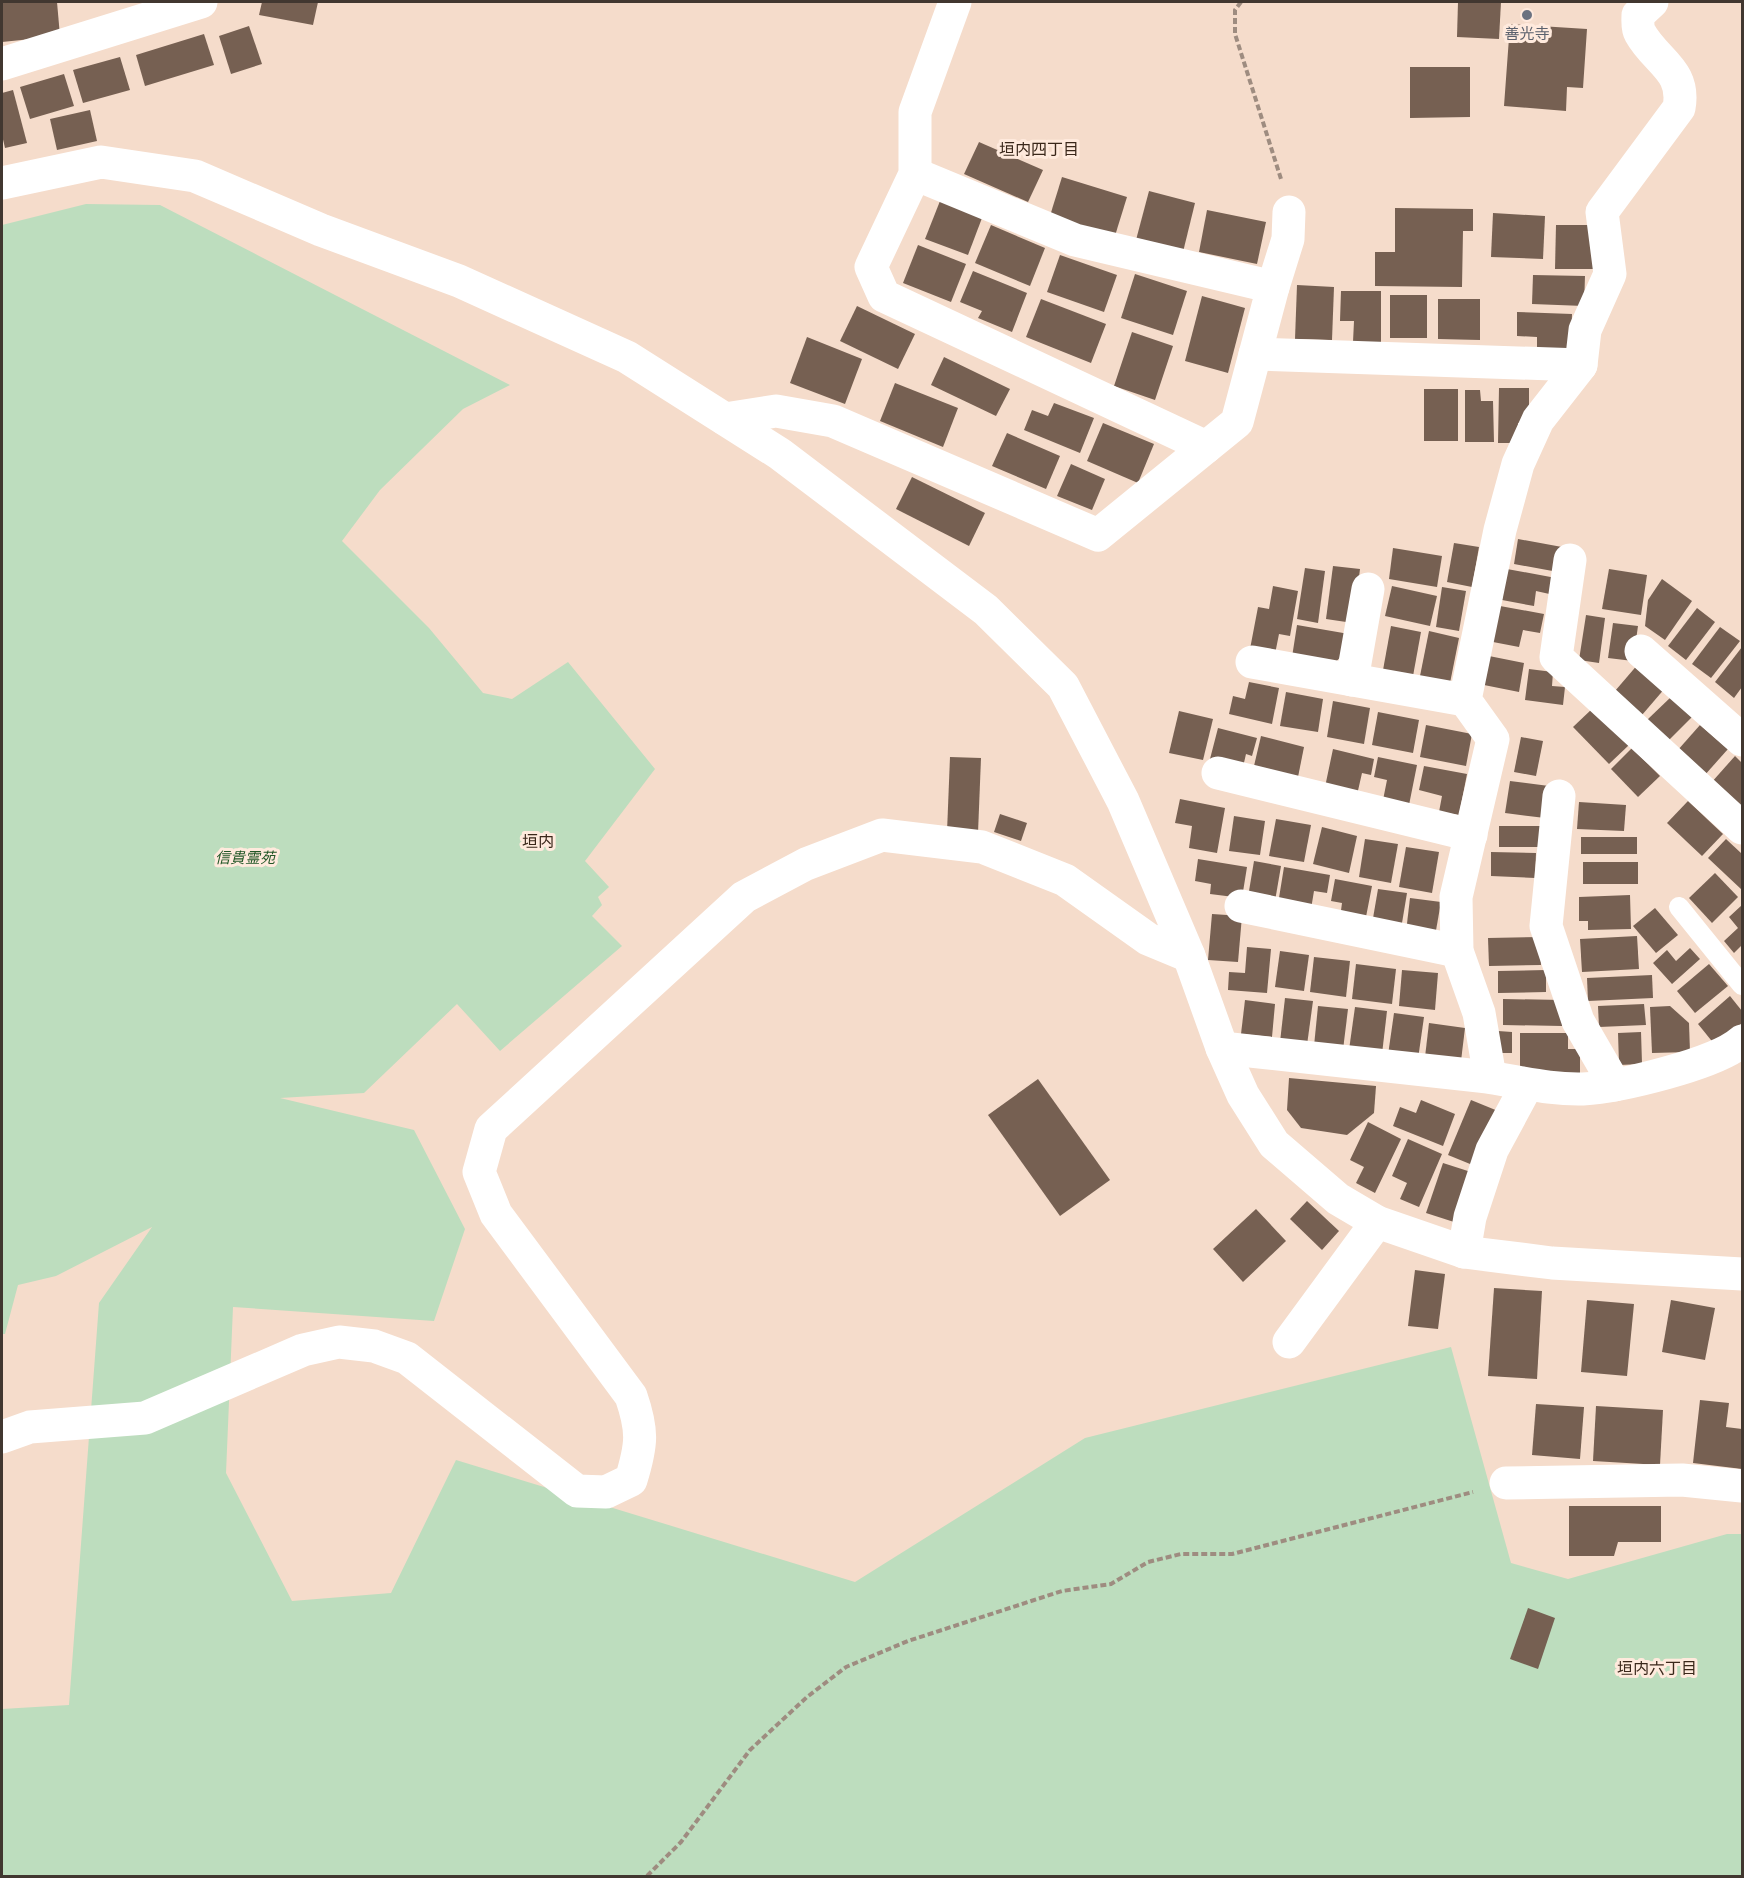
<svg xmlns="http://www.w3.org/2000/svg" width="1744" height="1878" font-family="'Noto Serif','Noto Sans JP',serif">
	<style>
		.green { fill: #bdddbe }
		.building { fill: #766052 }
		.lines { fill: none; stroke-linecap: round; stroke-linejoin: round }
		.path { stroke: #9e8c80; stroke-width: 4; stroke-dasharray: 6 3; stroke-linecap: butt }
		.service { stroke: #fff; stroke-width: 20 }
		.minor { stroke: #fff; stroke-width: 33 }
		.worship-dot { fill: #6b7280; stroke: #ffeadd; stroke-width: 2 }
		.labels { text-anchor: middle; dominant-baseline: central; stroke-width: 6; stroke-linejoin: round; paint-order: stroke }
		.worship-label { font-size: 15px; fill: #5b616d; stroke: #ffeadd }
		.park-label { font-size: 15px; font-style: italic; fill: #215626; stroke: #ffeadd }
		.neighbourhood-label { font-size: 16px; fill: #3a271a; stroke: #ffeadd }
	</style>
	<rect width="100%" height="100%" fill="#f5dccb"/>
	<polygon class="green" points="86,204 160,205 510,385 463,409 380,490 342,541 429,628 483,693 512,699 568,662 655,769 585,861 609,887 598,897 602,905 592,916 622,946 500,1051 457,1004 364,1093 280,1098 414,1130 465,1229 434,1321 233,1307 226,1473 292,1601 391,1593 456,1460 855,1582 1085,1438 1451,1347 1511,1563 1568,1579 1727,1534 1742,1534 1742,1876 2,1876 2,1709 69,1705 99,1303 152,1227 56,1276 18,1285 5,1334 2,1334 2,225"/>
	<g class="building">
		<polygon points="2,2 57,2 60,36 2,42"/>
		<polygon points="262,2 318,2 313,25 259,15"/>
		<polygon points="1458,2 1501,2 1499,39 1457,37"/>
		<polygon points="1510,24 1587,29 1583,88 1567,87 1566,111 1504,106"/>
		<polygon points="249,26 262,64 231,74 219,36"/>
		<polygon points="204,34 214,65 145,86 136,55"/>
		<polygon points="120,57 130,90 83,103 73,70"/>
		<polygon points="1410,67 1470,67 1470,117 1410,118"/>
		<polygon points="64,74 74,106 30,119 20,87"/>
		<polygon points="13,90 27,143 5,148 2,135 2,93"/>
		<polygon points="90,110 97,141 57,150 50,119"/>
		<polygon points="979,142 1043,170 1028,202 964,174"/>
		<polygon points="1062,177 1127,197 1114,239 1049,219"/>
		<polygon points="1149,191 1195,203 1183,252 1136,240"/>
		<polygon points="940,201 982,218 968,255 925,239"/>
		<polygon points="1395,208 1473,209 1473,231 1463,231 1462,287 1375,286 1375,252 1395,252"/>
		<polygon points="1207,210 1266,222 1257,264 1199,252"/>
		<polygon points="1493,213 1545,216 1543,259 1491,257"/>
		<polygon points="991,225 1045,248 1030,286 975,263"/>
		<polygon points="1556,225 1595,225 1595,269 1555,269"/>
		<polygon points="918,245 966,264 951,302 903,283"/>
		<polygon points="1060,255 1117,275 1104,312 1047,292"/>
		<polygon points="973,271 1027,293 1012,332 978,318 982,311 960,302"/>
		<polygon points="1135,274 1187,291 1173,335 1121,318"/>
		<polygon points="1533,275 1585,276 1584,306 1532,304"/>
		<polygon points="1297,285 1334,287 1332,340 1295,339"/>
		<polygon points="1341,291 1381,291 1381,342 1353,342 1354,321 1340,321"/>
		<rect x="1390" y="295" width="37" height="43"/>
		<polygon points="1202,296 1245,308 1228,373 1185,361"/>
		<polygon points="1041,299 1106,324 1091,363 1026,337"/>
		<polygon points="1438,299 1480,299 1480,340 1438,339"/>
		<polygon points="857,306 915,334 898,369 840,341"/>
		<polygon points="1517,312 1572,314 1571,350 1537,349 1537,337 1517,336"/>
		<polygon points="1132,332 1173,346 1155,400 1114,386"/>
		<polygon points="807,337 862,359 845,404 790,383"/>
		<polygon points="944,357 1010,389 996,416 931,385"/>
		<polygon points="895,383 958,408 943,447 880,421"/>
		<polygon points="1499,388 1529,388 1529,423 1518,423 1518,443 1498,443"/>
		<rect x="1424" y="389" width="34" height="52"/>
		<polygon points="1465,390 1480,390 1481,401 1493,401 1494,442 1465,442"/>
		<polygon points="1054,403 1094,418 1080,453 1024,430 1032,410 1048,416"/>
		<polygon points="1103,423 1154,444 1138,483 1087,461"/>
		<polygon points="1007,433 1060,456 1046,489 992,466"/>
		<polygon points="1071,464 1105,479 1092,510 1057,496"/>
		<polygon points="912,477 985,513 969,546 896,509"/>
		<polygon points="1518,539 1562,547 1558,572 1514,564"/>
		<polygon points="1454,543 1479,547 1472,587 1447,582"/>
		<polygon points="1393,548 1442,556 1437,587 1389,579"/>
		<polygon points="1333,566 1360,569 1353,623 1326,619"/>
		<polygon points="1305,568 1325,571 1318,623 1297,619"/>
		<polygon points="1507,569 1556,578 1554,595 1536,591 1534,606 1502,600"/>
		<polygon points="1609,569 1647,575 1641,615 1602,609"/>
		<polygon points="1662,579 1692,601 1665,640 1645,626 1648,600"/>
		<polygon points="1273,586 1298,591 1290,636 1279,634 1275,654 1250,649 1258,607 1269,609"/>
		<polygon points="1392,586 1437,596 1430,626 1385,616"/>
		<polygon points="1442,587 1466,591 1459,631 1436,627"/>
		<polygon points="1500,606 1544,614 1540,633 1523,630 1519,647 1493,642"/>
		<polygon points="1697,608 1715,622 1686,660 1668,646"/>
		<polygon points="1586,615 1605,618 1599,663 1579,660"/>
		<polygon points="1613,623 1638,626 1633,661 1608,658"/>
		<polygon points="1297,625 1349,634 1347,650 1333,665 1292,657"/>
		<polygon points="1391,626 1421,632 1413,676 1383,670"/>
		<polygon points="1720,627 1740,641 1711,678 1692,664"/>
		<polygon points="1429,631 1459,638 1449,688 1419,681"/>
		<polygon points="1742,647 1742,687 1734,698 1715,682"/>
		<polygon points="1489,656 1524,663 1519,692 1484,685"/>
		<polygon points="1639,663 1666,687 1642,715 1615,691"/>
		<polygon points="1529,669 1553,672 1552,686 1565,687 1563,705 1525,700"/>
		<polygon points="1249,682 1279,688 1272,724 1229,714 1233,696 1245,699"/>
		<polygon points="1286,692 1323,699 1318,732 1280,726"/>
		<polygon points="1672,696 1692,717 1667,742 1647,720"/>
		<polygon points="1333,701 1370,708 1364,744 1327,737"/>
		<polygon points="1593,708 1629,745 1609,764 1573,727"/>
		<polygon points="1179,711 1213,719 1203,760 1169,753"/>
		<polygon points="1378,712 1419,720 1413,753 1372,745"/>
		<polygon points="1426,725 1472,734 1466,766 1420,757"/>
		<polygon points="1700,725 1728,749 1704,776 1677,751"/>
		<polygon points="1218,728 1257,738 1252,756 1246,754 1243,767 1210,759"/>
		<polygon points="1261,736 1304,747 1298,777 1254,766"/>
		<polygon points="1521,737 1543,741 1536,776 1514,772"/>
		<polygon points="1632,748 1660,776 1638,797 1611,769"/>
		<polygon points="1333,749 1374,759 1371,775 1362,773 1357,795 1325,787"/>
		<polygon points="1735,756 1742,763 1742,805 1739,809 1711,783"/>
		<polygon points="950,757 981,758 978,833 947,832"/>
		<polygon points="1378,757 1417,765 1409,805 1383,800 1387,780 1374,777"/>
		<polygon points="1424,766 1467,774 1459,815 1439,812 1442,796 1419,790"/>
		<polygon points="1510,781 1549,786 1545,818 1505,813"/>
		<polygon points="1180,799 1225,808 1217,853 1189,848 1192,826 1175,823"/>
		<polygon points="1688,801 1723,834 1702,856 1667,823"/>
		<polygon points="1579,802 1626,805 1624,831 1577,829"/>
		<polygon points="1000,814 1027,823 1021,841 994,832"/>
		<polygon points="1234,816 1265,821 1260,855 1229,851"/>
		<polygon points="1276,819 1311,825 1304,862 1269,856"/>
		<polygon points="1499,826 1542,826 1543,847 1499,847"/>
		<polygon points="1322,827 1357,836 1349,873 1313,864"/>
		<rect x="1581" y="837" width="56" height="17"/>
		<polygon points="1365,839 1398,844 1391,883 1359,877"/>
		<polygon points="1726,839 1742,854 1742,890 1708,858"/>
		<polygon points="1406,847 1439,852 1432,893 1399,887"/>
		<polygon points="1491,852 1536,853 1535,878 1491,876"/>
		<polygon points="1198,859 1247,867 1242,898 1210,894 1211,884 1195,881"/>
		<polygon points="1254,861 1281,866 1275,901 1248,897"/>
		<rect x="1583" y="862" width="55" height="22"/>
		<polygon points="1284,867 1330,875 1327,893 1314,891 1311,909 1278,904"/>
		<polygon points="1715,873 1738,897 1712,923 1689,898"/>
		<polygon points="1335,879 1372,886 1365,922 1340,918 1342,903 1331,901"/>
		<polygon points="1378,889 1407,893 1401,929 1372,924"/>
		<polygon points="1630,895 1631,929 1588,930 1588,921 1579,921 1579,897"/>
		<polygon points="1410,898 1441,902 1435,936 1406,932"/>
		<polygon points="1742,905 1742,945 1734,953 1724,941 1738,928 1729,917"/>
		<polygon points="1655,908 1678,935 1656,953 1633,926"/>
		<polygon points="1212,914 1242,916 1238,962 1208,960"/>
		<polygon points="1637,936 1639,969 1582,972 1580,939"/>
		<polygon points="1540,937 1541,965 1489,966 1488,938"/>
		<polygon points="1247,947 1271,949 1267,993 1228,990 1229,972 1245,973"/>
		<polygon points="1690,948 1700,959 1672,984 1653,963 1667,950 1676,961"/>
		<polygon points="1280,951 1309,955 1304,991 1275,987"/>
		<polygon points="1314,957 1350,961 1346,997 1310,992"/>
		<polygon points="1356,964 1396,969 1392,1004 1352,999"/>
		<polygon points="1709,964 1728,986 1695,1013 1677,991"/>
		<polygon points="1402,970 1438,973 1435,1010 1399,1006"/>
		<polygon points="1546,970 1546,992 1498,993 1498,971"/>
		<polygon points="1652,975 1653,998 1588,1001 1587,978"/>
		<polygon points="1730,996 1742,1011 1742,1023 1715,1045 1698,1024"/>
		<polygon points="1285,998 1313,1001 1307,1045 1280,1042"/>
		<polygon points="1503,999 1562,1000 1562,1026 1503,1025"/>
		<polygon points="1245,1000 1275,1004 1272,1037 1241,1034"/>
		<polygon points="1644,1004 1646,1025 1599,1027 1598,1006"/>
		<polygon points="1318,1006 1348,1009 1343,1050 1314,1046"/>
		<polygon points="1670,1006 1689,1023 1690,1052 1652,1053 1650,1007"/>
		<polygon points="1355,1007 1387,1011 1382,1054 1349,1050"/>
		<polygon points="1394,1013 1424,1017 1418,1059 1388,1055"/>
		<polygon points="1429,1023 1465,1028 1461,1061 1425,1057"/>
		<polygon points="1498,1031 1512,1032 1512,1053 1498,1053"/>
		<polygon points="1641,1032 1642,1064 1619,1065 1618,1033"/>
		<polygon points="1520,1033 1568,1033 1568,1049 1580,1049 1580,1075 1520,1075"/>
		<polygon points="1289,1078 1376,1086 1374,1113 1347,1135 1301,1128 1287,1110"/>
		<polygon points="1038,1079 1110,1180 1060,1216 988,1115"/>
		<polygon points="1421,1100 1455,1114 1443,1146 1393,1126 1400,1107 1416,1113"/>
		<polygon points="1471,1100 1498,1111 1475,1166 1448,1155"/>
		<polygon points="1368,1122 1401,1139 1375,1193 1356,1183 1364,1167 1350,1160"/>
		<polygon points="1408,1139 1442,1154 1419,1207 1400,1199 1407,1183 1392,1176"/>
		<polygon points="1443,1163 1471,1172 1454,1222 1426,1213"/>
		<polygon points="1307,1201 1339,1231 1322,1250 1290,1219"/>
		<polygon points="1256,1209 1286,1241 1243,1282 1213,1249"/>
		<polygon points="1415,1270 1445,1274 1438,1329 1408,1326"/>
		<polygon points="1494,1288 1542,1291 1537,1379 1488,1376"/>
		<polygon points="1587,1300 1634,1304 1627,1376 1581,1372"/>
		<polygon points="1671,1300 1715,1308 1705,1360 1662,1352"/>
		<polygon points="1700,1400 1729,1403 1726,1427 1742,1429 1742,1469 1693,1463"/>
		<polygon points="1536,1404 1584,1407 1580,1459 1532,1455"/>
		<polygon points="1596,1406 1663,1410 1660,1465 1593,1461"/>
		<polygon points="1569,1506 1661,1506 1661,1542 1618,1542 1614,1556 1569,1556"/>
		<polygon points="1528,1608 1555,1618 1538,1669 1510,1659"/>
	</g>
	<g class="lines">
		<g class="path">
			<polyline points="1241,2 1235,10 1235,34 1281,179"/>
			<polyline points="647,1876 681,1842 750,1750 807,1697 846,1667 908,1641 1062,1591 1111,1584 1148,1562 1181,1554 1232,1554 1473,1492"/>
		</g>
		<polyline class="service" points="1679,907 1742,985"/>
		<g class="minor">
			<polyline points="955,2 915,112 915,174 871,267 884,296 1206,447"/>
			<polyline points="2,64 201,2"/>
			<polyline points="2,183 101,162 195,176 321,230 459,281 627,357 780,454 986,610 1063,686 1123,801 1189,956 1222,1048 1243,1095 1274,1144 1338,1199 1377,1222 1464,1252 1552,1263 1742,1274"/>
			<polyline points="1273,287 1288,239 1289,212"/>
			<polyline points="1255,354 1581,365"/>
			<polyline points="725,419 776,411 833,421 1098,535 1237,422 1273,287 1075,240 915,174"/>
			<polyline points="1570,560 1556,657 1742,828"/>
			<polyline points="1641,651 1742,740"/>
			<polyline points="1252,662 1465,700"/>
			<polyline points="1352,680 1368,589"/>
			<polyline points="1218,773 1471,835"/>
			<polyline points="1559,796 1546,926 1578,1021 1615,1085"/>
			<polyline points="1241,906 1457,951"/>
			<path d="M 1222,1048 C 1308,1057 1394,1066 1479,1076 C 1514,1080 1547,1090 1583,1089 C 1619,1087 1716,1064 1742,1041"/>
			<path d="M 1490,1077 L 1479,1013 L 1457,951 L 1456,897 L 1493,739 L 1465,700 L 1500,530 L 1518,464 L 1538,420 L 1581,365 L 1585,330 L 1610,274 L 1602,212 L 1679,108 C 1686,70 1656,62 1640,33 C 1637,28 1638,20 1638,15 L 1652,2"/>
			<polyline points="1464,1252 1470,1217 1492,1150 1527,1085"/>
			<polyline points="1289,1342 1377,1222"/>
			<path d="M 2,1437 L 30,1427 L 145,1418 L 303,1350 L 339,1342 L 374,1346 L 407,1358 L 577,1491 L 606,1492 L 631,1480 C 642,1444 643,1431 631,1396 L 496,1214 L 479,1172 L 491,1129 L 744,897 L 806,864 L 882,835 L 982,847 L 1065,880 L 1148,939 L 1189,956"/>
			<polyline points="1506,1483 1682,1480 1742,1486"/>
		</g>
	</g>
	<circle class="worship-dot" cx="1527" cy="15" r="6"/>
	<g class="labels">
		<g class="worship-label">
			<text x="1527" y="33">善光寺</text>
		</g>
		<g class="park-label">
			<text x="245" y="857">信貴霊苑</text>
		</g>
		<g class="neighbourhood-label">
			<text x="1039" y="149">垣内四丁目</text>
			<text x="538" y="841">垣内</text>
			<text x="1657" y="1668">垣内六丁目</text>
		</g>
	</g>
	<rect width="1744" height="1878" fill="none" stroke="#413730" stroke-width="6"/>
</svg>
